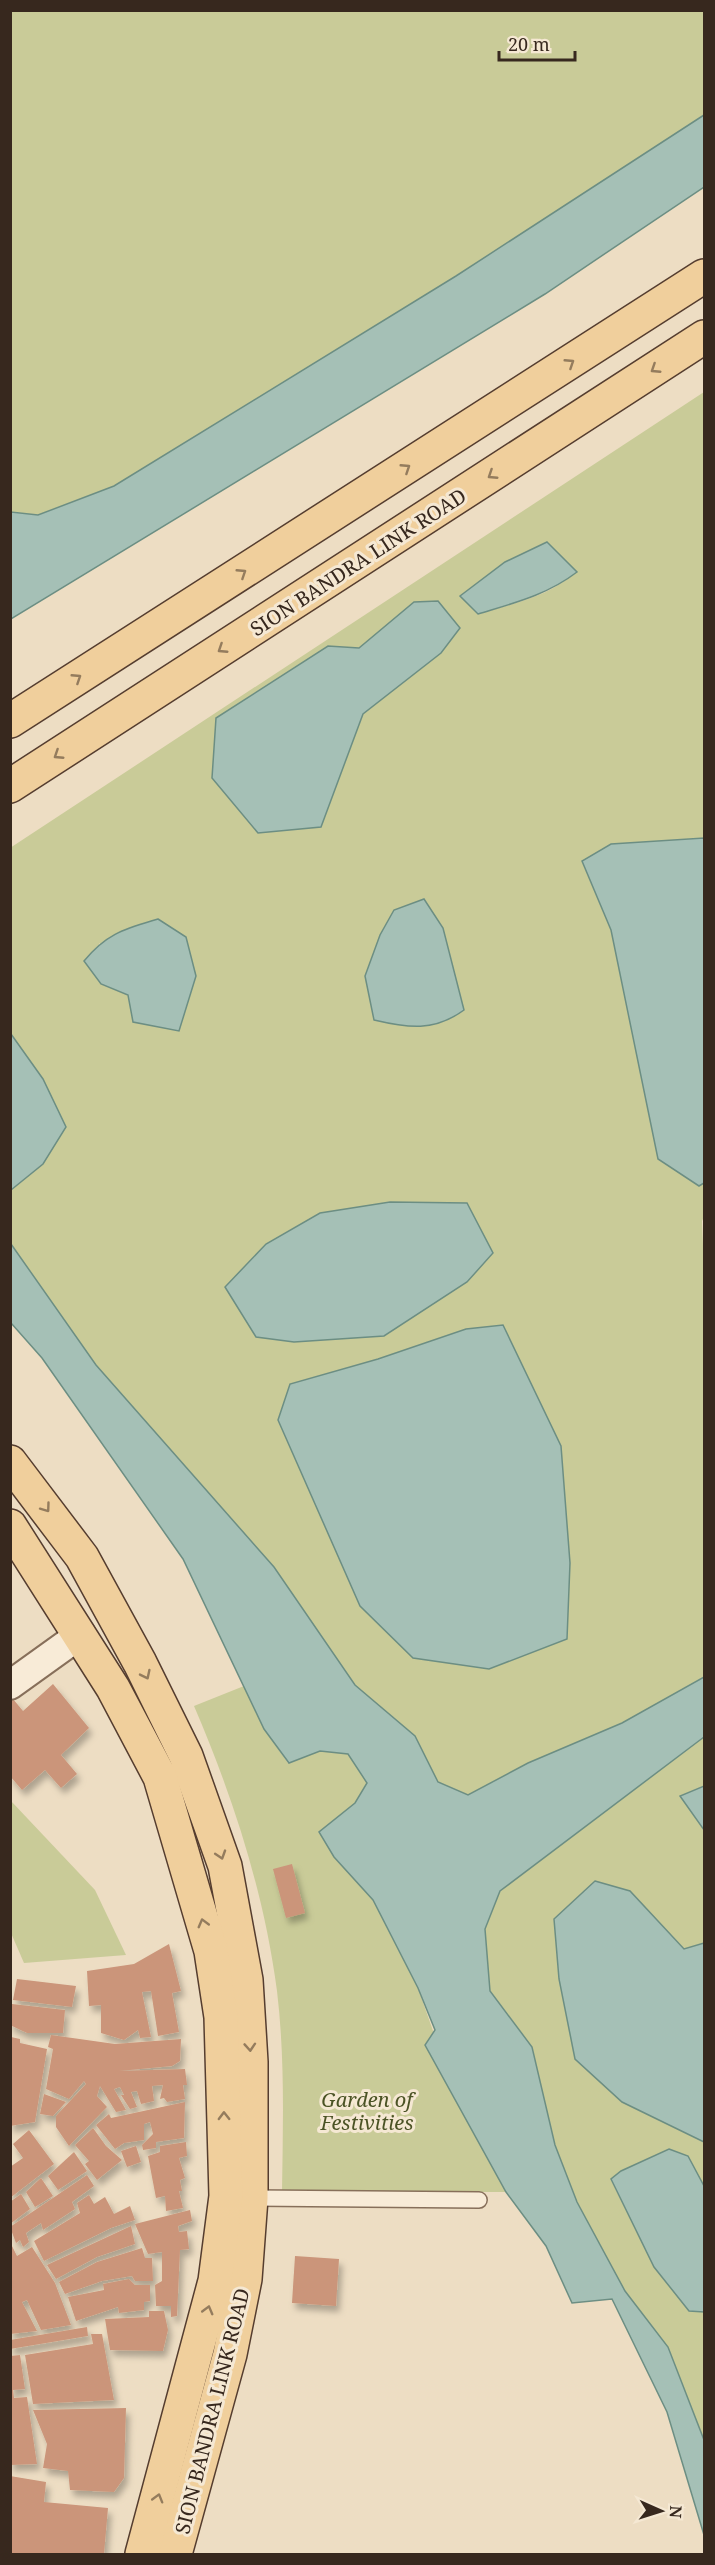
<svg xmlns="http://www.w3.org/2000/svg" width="715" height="2565" font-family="'Noto Serif',serif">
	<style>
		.green { fill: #c9cb98; fill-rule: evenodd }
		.water { fill: #a5c0b6; stroke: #6c8e83; stroke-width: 1.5 }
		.building { fill: #cb957a; filter: url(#shadow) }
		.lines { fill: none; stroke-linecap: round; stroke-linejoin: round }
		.service-casing { stroke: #876f5a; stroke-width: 18 }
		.minor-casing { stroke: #876f5a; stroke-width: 32 }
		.primary-casing { stroke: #553d2f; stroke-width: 36 }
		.service { stroke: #f8ebd7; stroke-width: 15 }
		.minor { stroke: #f8ebd7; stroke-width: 28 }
		.primary { stroke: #f0cf9c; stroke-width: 33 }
		.oneway { stroke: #947c5d }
		.labels { text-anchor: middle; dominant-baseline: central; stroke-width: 6; stroke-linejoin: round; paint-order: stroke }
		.street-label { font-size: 20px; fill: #37281e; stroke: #f5e8d3 }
		.park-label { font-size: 20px; font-style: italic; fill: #4b5325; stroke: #f5e8d3 }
	</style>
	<defs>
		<filter id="shadow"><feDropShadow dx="3.5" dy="6" stdDeviation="3" flood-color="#0004"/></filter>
	</defs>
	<rect width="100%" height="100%" fill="#edddc3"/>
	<g class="green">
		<polygon points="10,11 704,11 704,115 456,276 114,486 38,515 11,512"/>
		<path d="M 704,392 L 704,838 L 611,844 L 582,862 L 611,930 L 698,1186 L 704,1183 L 704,1217 L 702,1221 L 704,1269 L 704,1677 L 622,1723 L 528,1763 L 468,1795 L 438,1782 L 415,1736 L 355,1685 L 274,1567 L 96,1365 L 11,1244 L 11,1190 L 43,1164 L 43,1079 L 11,1034 L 10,848 ZM 577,571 C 551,596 512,604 478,614 ZM 328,646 L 441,653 L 363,714 L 321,827 L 216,718 ZM 99,943 L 179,1031 L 128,995 L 101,984 ZM 503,1325 L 561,1446 L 570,1563 L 567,1639 L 290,1384 L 378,1359 L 466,1329 Z"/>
		<path d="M 244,1686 L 264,1729 L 288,1763 L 320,1751 L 348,1754 L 367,1783 L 355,1803 L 319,1832 L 334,1857 L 373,1900 L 418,1988 L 459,2105 L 506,2192 L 282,2192 C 283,2125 285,2058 277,1991 C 264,1892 233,1797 194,1706 Z"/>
		<polygon points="704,1737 704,1786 680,1796 704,1830 704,1943 684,1949 630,1891 554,1920 559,1979 575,2059 704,2142 704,2186 688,2156 611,2180 654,2267 689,2311 704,2312 704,2440 668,2347 625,2291 577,2202 555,2145 532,2047 490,1991 485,1929 500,1891"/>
		<polygon points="11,1801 95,1890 126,1955 24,1963 11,1933"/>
	</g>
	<g class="water">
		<polygon points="704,115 704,187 545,294 11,619 11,512 38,515 114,486 456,276"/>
		<path d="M 547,542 L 577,572 C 547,595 514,603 478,614 L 460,596 L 505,562 Z"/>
		<polygon points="438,601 460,628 441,653 363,714 321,827 258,833 212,778 216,718 328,646 359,648 414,602"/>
		<polygon points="704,838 704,1183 699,1186 658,1159 611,930 582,861 611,844"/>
		<path d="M 424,899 L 443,928 L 464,1010 C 434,1032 408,1028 374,1020 L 365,976 L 380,935 L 394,910 Z"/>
		<path d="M 158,919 L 186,937 L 196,976 L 179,1031 L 133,1022 L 128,995 L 101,984 L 84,961 C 107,933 125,929 158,919 Z"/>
		<polygon points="11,1034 43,1079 66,1127 43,1164 11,1190"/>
		<polygon points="390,1202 467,1203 493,1253 467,1282 384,1336 294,1342 256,1337 225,1287 266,1244 320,1213"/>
		<polygon points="11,1244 96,1365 274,1567 355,1685 415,1736 438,1782 468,1795 528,1763 622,1723 704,1677 704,1737 500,1891 485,1929 490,1991 532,2047 555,2145 577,2202 625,2291 668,2347 704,2440 704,2535 667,2412 612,2299 572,2303 546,2246 506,2192 425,2045 435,2030 418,1988 373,1900 334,1857 319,1832 355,1803 367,1783 348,1754 320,1751 289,1763 264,1729 183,1559 42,1358 11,1323"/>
		<polygon points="503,1325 561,1446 570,1563 567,1639 489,1669 413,1658 360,1606 278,1420 290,1384 378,1359 466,1329"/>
		<polygon points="704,1786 704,1830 680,1796"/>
		<polygon points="595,1881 630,1891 684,1949 704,1943 704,2142 622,2102 575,2059 559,1979 554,1919"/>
		<polygon points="669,2149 688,2156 704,2186 704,2312 689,2311 654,2267 611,2179 621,2171"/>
	</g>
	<g class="building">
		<polygon points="53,1684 89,1728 61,1755 77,1774 61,1788 45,1770 22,1790 10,1776 10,1701 13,1699 23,1711"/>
		<polygon points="292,1864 305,1913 286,1918 273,1869"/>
		<polygon points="169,1944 181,1991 172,1993 179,2032 158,2036 151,1991 142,1992 151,2037 140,2038 138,2030 124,2040 101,2033 101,2005 89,2006 87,1971 134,1964"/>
		<polygon points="17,1979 76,1986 72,2007 13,2000"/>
		<polygon points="12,2004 65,2010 63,2033 27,2033 10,2025"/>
		<polygon points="51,2035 115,2044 181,2039 180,2061 172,2066 119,2071 185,2069 187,2085 183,2085 185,2099 167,2102 164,2098 160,2099 163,2085 152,2086 154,2101 141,2104 137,2091 131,2092 137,2107 130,2109 121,2095 124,2095 120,2087 114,2089 126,2110 116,2112 100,2086 97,2096 107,2107 69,2146 56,2127 56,2116 86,2084 84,2081 69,2099 46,2089 53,2049 48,2047"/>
		<polygon points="11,2037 20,2039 20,2043 47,2049 35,2122 10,2126"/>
		<polygon points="44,2094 66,2102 53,2116 40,2114"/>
		<polygon points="185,2102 184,2138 156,2142 156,2148 143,2150 142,2145 153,2134 150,2122 144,2124 144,2140 124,2143 115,2149 96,2125 109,2114 111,2118"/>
		<polygon points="93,2128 106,2146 122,2160 97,2180 85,2164 89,2161 75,2145"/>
		<polygon points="29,2130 54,2164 10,2198 10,2167 23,2158 13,2144"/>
		<polygon points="186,2142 187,2156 179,2158 185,2178 180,2180 182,2191 179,2191 183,2208 166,2211 165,2196 156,2198 148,2156 160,2152 160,2146"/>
		<polygon points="136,2146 141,2162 127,2167 121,2151"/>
		<polygon points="74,2152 87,2171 58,2190 48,2176"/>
		<polygon points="87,2175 94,2186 72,2202 75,2209 43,2230 41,2223 26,2233 29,2242 23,2247 20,2240 16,2243 10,2227"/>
		<polygon points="41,2178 53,2196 35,2207 26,2192"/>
		<polygon points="21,2194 30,2209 10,2224 10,2202"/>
		<polygon points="89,2195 94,2204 105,2197 114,2214 130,2206 135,2220 111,2228 44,2261 34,2241 80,2213 77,2203"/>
		<polygon points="190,2210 192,2221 178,2226 179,2232 187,2231 189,2249 180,2250 177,2316 171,2317 171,2306 156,2306 155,2285 162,2281 162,2252 148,2254 135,2224"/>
		<polygon points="131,2226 135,2244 97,2257 56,2279 47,2265"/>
		<polygon points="10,2242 17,2256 32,2247 55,2283 71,2325 41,2330 27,2300 22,2302 37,2331 10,2334"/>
		<polygon points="142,2248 145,2258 152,2258 153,2281 135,2281 132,2276 102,2281 65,2294 59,2282 97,2262"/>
		<polygon points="295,2256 339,2259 336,2306 292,2303"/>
		<polygon points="129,2279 135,2285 150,2285 150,2301 144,2302 144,2310 119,2313 118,2307 76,2321 68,2297 104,2290 103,2284"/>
		<polygon points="149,2311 164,2311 168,2330 163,2351 110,2350 105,2319 149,2317"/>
		<polygon points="87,2327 88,2336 10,2349 10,2340"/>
		<polygon points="91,2334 102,2334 114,2400 33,2404 25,2355 93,2344"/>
		<polygon points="20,2355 25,2389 13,2390 14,2398 27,2397 37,2464 10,2465 10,2356"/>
		<polygon points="126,2408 124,2478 114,2492 70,2490 68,2471 43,2468 47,2444 33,2410"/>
		<polygon points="10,2476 46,2482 44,2502 108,2508 104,2554 10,2554"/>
	</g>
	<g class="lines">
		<defs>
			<polyline id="service" points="251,2198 479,2200"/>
			<polyline id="minor" points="10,1685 81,1634"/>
			<g id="primary">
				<polyline points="10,721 704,276"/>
				<polyline points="10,786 704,337"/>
				<polyline points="10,1462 82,1557 140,1663 186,1756 225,1866 246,1980 251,2062 251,2198 245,2279 230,2354 175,2554"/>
				<polyline points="10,1526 113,1688 160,1777 211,1951 221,2017 226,2196 215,2281 142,2554"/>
			</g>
		</defs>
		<use href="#service" class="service-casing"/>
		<use href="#minor" class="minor-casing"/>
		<use href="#primary" class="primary-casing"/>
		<use href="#service" class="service"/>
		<use href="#minor" class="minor"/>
		<use href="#primary" class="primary"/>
	</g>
	<defs><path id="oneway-chevron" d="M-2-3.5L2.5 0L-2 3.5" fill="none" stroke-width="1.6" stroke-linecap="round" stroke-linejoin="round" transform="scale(1.5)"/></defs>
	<g class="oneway">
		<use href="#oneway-chevron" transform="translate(570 363) rotate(-33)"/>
		<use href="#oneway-chevron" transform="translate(655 369) rotate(147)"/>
		<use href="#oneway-chevron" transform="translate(406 468) rotate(-33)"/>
		<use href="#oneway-chevron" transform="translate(492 475) rotate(147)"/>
		<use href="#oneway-chevron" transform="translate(242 573) rotate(-33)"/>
		<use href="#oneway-chevron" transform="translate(222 649) rotate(147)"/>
		<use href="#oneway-chevron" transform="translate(77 678) rotate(-33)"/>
		<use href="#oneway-chevron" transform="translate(58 755) rotate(147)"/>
		<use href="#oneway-chevron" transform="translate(46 1508) rotate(54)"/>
		<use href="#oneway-chevron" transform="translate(146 1675) rotate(64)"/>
		<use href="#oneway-chevron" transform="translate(221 1855) rotate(72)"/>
		<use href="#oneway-chevron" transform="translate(203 1923) rotate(-105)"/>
		<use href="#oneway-chevron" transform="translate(250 2047) rotate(86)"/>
		<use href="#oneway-chevron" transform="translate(224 2116) rotate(-91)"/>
		<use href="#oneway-chevron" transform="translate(208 2310) rotate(-75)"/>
		<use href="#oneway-chevron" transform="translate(158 2498) rotate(-74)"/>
	</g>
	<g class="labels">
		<g class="street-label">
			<text transform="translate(358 562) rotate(-33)">SION BANDRA LINK ROAD</text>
			<text transform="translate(212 2411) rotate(-76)">SION BANDRA LINK ROAD</text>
		</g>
		<g class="park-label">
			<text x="367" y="2099">Garden of<tspan x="367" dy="23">Festivities</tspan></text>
		</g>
	</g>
	<rect width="715" height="2565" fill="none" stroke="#37281e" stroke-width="24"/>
	<g transform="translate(661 2511) rotate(93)" stroke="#f5e8d3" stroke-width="4.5" paint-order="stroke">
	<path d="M0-4.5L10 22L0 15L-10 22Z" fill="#37281e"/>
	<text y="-9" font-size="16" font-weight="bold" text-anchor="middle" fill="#37281e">N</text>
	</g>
	<path d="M499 51v9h76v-9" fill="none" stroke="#37281e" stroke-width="3"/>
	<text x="508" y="51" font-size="18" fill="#37281e" stroke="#f5e8d3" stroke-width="4.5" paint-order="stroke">20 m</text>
</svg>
